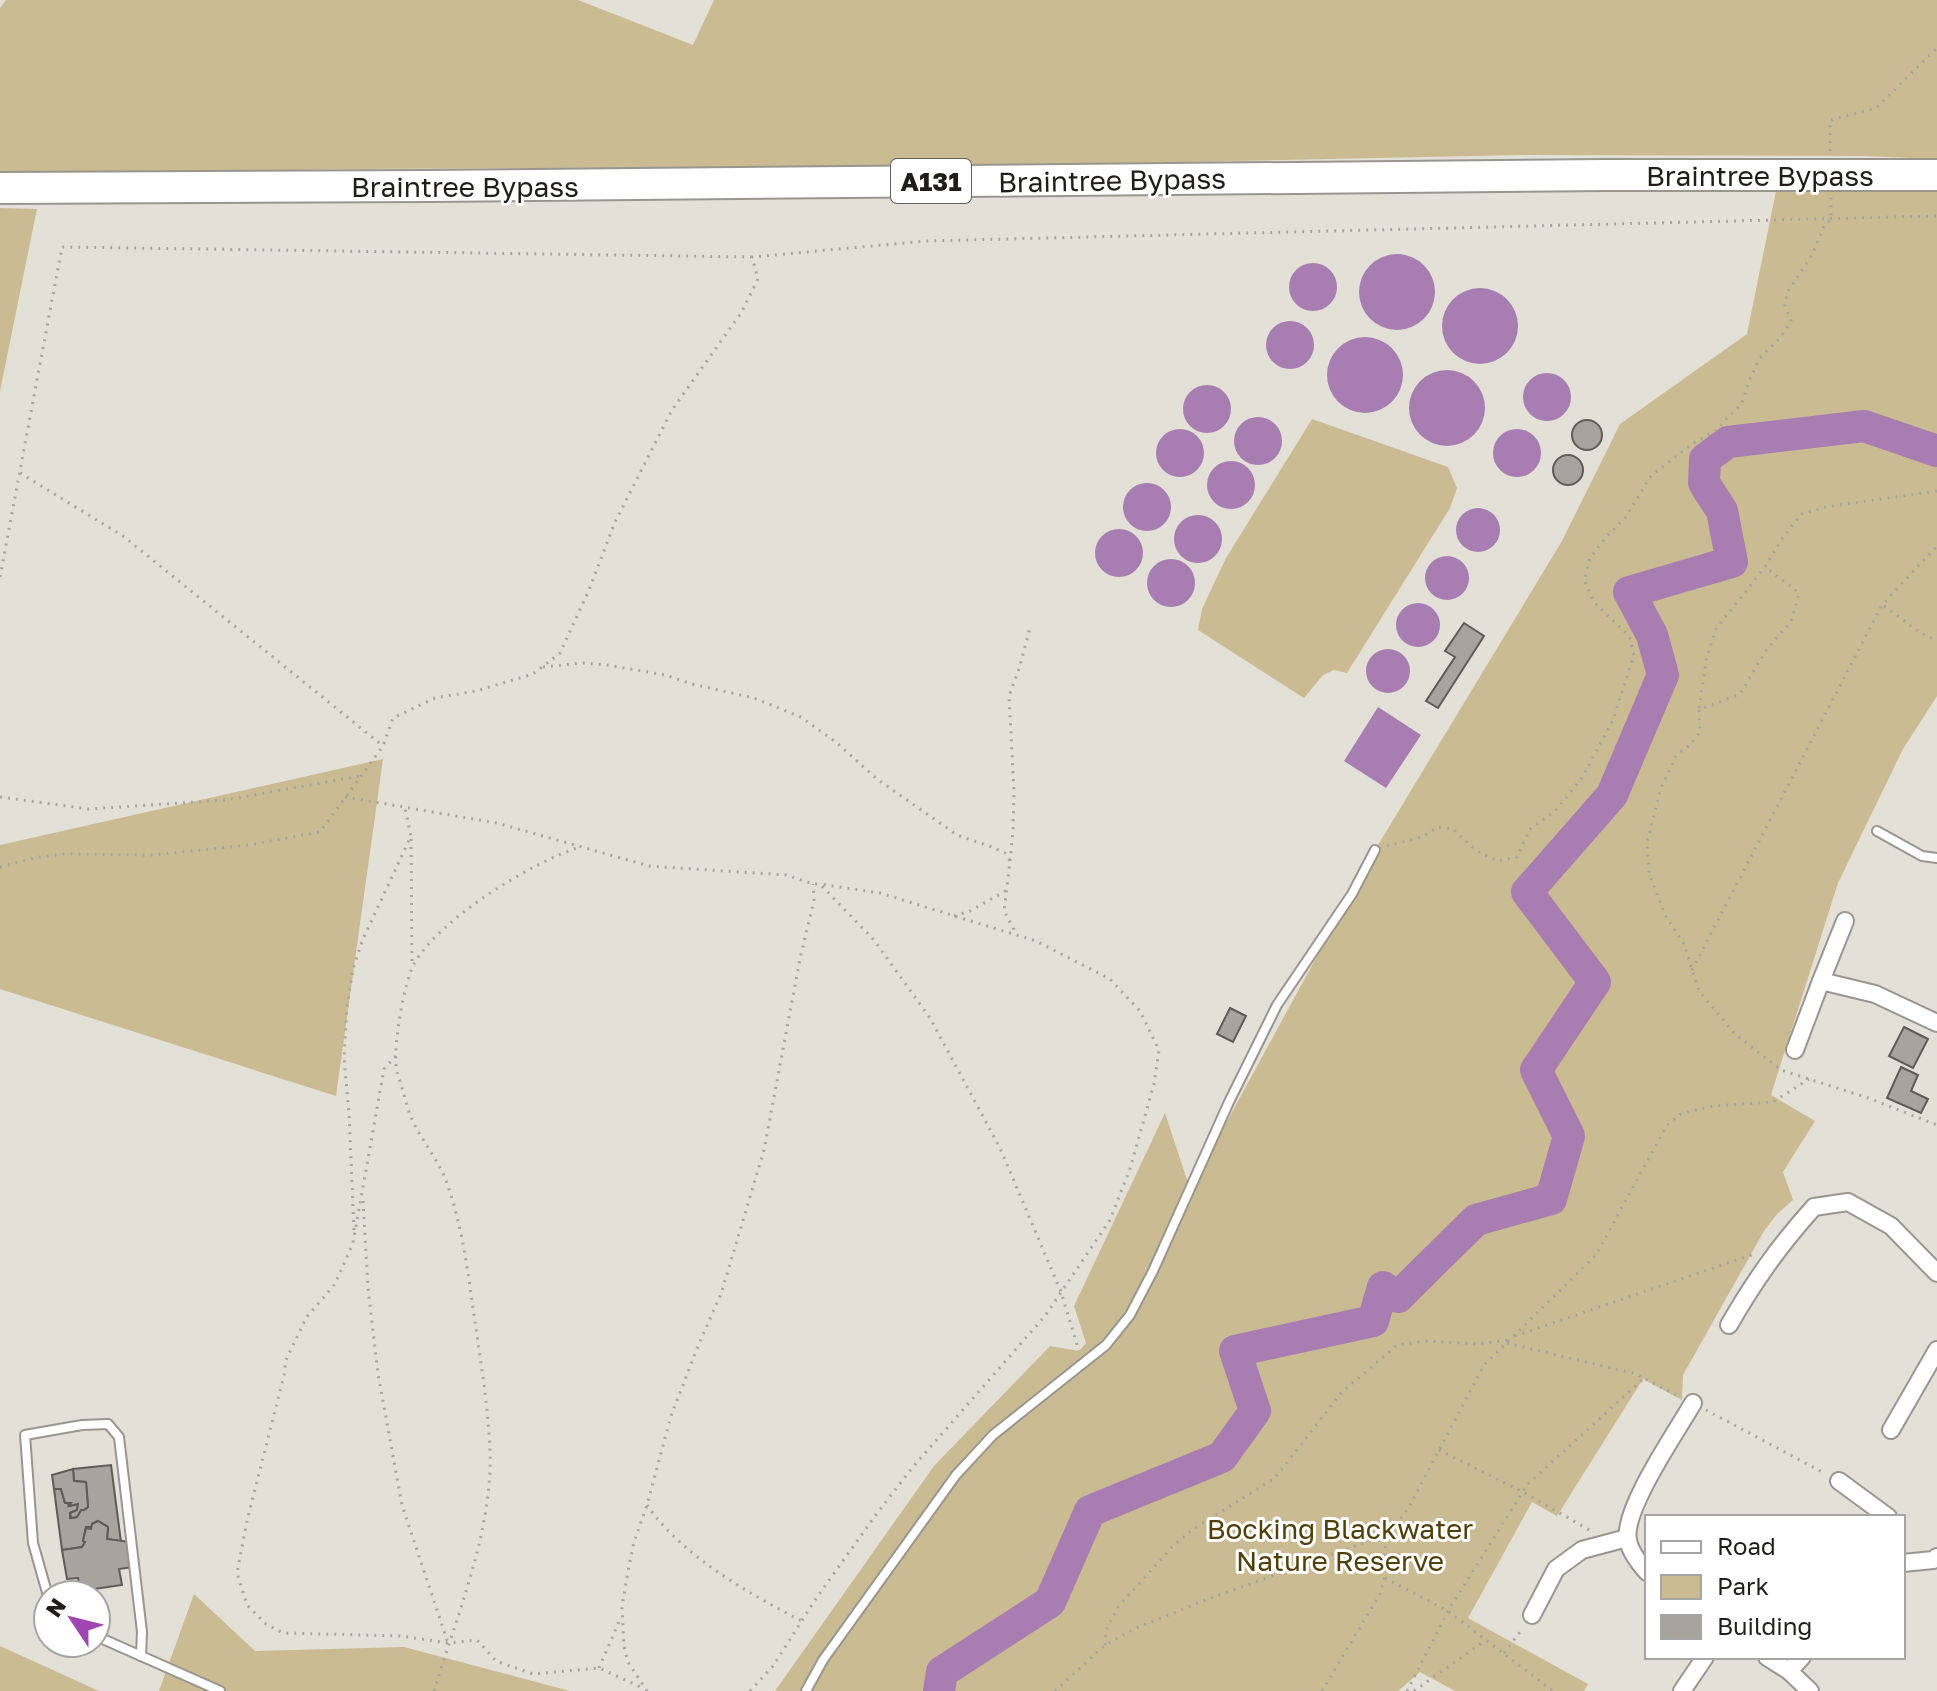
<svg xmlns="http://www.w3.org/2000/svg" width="1937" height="1691" font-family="'Golos Text',sans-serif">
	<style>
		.green { fill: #cbbb92 }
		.water { fill: #a87db1 }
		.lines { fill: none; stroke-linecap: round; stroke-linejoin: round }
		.river { stroke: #a87db1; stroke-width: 32 }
		.building { fill: #a6a49d; stroke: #5e5c56; stroke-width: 2 }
		.lane-casing { stroke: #98968f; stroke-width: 12 }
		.street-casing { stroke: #98968f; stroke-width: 20 }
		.highway-casing { stroke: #98968f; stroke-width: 34 }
		.path { stroke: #a7a49e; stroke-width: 3; stroke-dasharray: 2 6; stroke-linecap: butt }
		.lane { stroke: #fff; stroke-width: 8 }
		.street { stroke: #fff; stroke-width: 16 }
		.highway { stroke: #fff; stroke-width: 30 }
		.labels { text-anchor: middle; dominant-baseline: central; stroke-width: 6; stroke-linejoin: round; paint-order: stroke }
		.shield { fill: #fff; stroke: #62625f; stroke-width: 2 }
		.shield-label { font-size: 26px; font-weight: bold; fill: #1f1e1b }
		.street-label { font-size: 28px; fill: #1f1e1b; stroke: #fff }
		.park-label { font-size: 28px; fill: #51400a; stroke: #fff }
	</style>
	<rect width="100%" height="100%" fill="#e3e0d8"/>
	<g class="green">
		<polygon points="6,0 578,0 693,45 714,0 1937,0 1937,159 1862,156 1520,155 899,168 591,168 348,169 168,173 0,172 0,8"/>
		<polygon points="1776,191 1937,192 1937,696 1903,749 1838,883 1771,1095 1815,1121 1783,1172 1793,1200 1777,1214 1764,1231 1683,1375 1682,1400 1643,1379 1557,1516 1532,1502 1468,1618 1588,1684 1584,1691 1455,1691 1420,1672 1398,1691 775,1691 934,1466 1050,1346 1079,1351 1086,1343 1074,1306 1165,1113 1190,1189 1375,850 1562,541 1620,424 1747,334"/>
		<polygon points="0,208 37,209 0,391"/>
		<polygon points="1312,419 1448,467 1457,488 1450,508 1347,673 1334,670 1323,675 1304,698 1198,630 1202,609 1226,558"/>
		<polygon points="383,759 336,1096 0,989 0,845"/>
		<polygon points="194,1594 255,1651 404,1647 570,1691 159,1691"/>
		<polygon points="0,1646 99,1691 0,1691"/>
	</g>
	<g class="water">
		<circle cx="1397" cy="292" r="38"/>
		<circle cx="1313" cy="287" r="24"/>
		<circle cx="1480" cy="326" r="38"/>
		<circle cx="1290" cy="345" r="24"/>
		<circle cx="1365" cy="375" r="38"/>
		<circle cx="1447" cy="408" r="38"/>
		<circle cx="1547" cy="397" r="24"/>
		<circle cx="1207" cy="409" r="24"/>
		<circle cx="1258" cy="441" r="24"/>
		<circle cx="1517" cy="453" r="24"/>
		<circle cx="1180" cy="453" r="24"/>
		<circle cx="1231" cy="485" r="24"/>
		<circle cx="1147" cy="507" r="24"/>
		<circle cx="1478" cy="530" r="22"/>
		<circle cx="1198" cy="539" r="24"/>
		<circle cx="1119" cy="553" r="24"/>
		<circle cx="1447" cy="578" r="22"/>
		<circle cx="1171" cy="583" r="24"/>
		<circle cx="1418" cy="625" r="22"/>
		<circle cx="1388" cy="671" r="22"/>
		<polygon points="1378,707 1421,735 1386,788 1344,761"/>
	</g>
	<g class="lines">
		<polyline class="river" points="939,1691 942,1672 1050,1602 1090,1511 1222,1457 1255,1411 1235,1351 1373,1321 1383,1287 1398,1297 1476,1220 1551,1199 1569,1136 1536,1070 1595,982 1527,892 1612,795 1663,675 1652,635 1629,592 1732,562 1722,511 1704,483 1705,459 1728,442 1864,426 1937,451"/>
	</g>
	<g class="building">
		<circle cx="1587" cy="435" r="15"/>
		<circle cx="1568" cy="470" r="15"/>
		<polygon points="1464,623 1484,636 1438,708 1426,701 1455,657 1445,651"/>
		<polygon points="1230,1008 1246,1016 1233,1042 1217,1034"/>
		<polygon points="1904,1027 1928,1039 1913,1068 1889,1056"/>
		<polygon points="1901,1067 1918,1075 1911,1091 1928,1099 1921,1113 1887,1098"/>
		<polygon points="111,1465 121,1542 107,1539 108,1527 98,1521 92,1524 93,1527 86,1527 83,1541 85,1542 82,1547 62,1550 54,1489 61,1489 65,1503 71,1503 69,1506 68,1504 69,1506 78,1504 77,1510 70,1513 70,1518 77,1517 81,1510 84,1510 88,1507 86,1482 74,1481 73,1469"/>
		<polygon points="73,1469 74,1481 86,1482 88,1507 84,1510 81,1510 77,1517 71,1518 70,1513 77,1510 78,1504 69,1506 71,1503 65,1503 61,1489 54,1489 52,1475"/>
		<polygon points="98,1521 108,1527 107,1539 130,1542 134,1567 119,1569 122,1585 80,1591 78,1578 67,1579 62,1550 82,1547 85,1542 83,1541 86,1528 91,1529 92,1524"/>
	</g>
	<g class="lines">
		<defs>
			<g id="lane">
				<polyline points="1877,831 1922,856 1937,858"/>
				<polyline points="48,1596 33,1543 25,1435 82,1425 108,1424 119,1437 142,1632 141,1656"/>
				<polyline points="96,1636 220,1691"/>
				<polyline points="806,1691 823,1660 956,1475 993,1435 1106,1345 1130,1315 1153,1271 1229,1102 1277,1005 1352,894 1375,850"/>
			</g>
			<g id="street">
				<polyline points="1821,981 1845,921"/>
				<polyline points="1795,1050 1821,981 1875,994 1937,1023"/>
				<path d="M 1729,1325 C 1755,1280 1779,1246 1814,1207 L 1848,1202 L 1891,1226 L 1937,1273"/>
				<polyline points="1891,1430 1937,1350"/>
				<polyline points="1839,1481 1888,1517"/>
				<polyline points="1903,1563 1933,1560 1937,1557"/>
				<path d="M 1647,1572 C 1639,1563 1630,1552 1628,1540 C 1622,1510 1677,1431 1693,1403"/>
				<polyline points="1532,1615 1556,1569 1582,1550 1627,1538"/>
				<polyline points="1767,1657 1789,1671 1810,1691"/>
				<polyline points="1789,1671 1802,1657"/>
				<polyline points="1682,1691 1705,1657"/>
			</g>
			<polyline id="highway" points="0,188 426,186 1606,175 1937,175"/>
		</defs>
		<use href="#lane" class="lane-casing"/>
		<use href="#street" class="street-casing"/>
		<use href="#highway" class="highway-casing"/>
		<g class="path">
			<polyline points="1830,151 1830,120 1876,108 1937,48"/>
			<polyline points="20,473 123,536 383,746"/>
			<polyline points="1937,491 1826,507 1801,514 1782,539 1765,567 1799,593 1791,622 1767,649 1740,694 1699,710 1700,732 1690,745 1677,754 1661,788 1647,842 1649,873 1665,915 1684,944 1699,991 1735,1034 1781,1070 1868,1098 1937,1125"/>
			<polyline points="0,577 62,247 751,257"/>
			<polyline points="1884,606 1919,632 1937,641"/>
			<polyline points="543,667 582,663 607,665 665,675 692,684 754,698 801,717 837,743 877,779 957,835 992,847 1005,853 1010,861 1004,911 1017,935"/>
			<polyline points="1699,708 1707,656 1716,629 1765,567"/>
			<polyline points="0,797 89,809 226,800 360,776"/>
			<polyline points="345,797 497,823 649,866 786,875 813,884 820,884 874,940 930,1018 1000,1148 1061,1292 1079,1351"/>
			<polyline points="411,839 412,964"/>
			<polyline points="1387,846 1422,837 1438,827 1453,829 1477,851 1497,861 1517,857 1530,829 1555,811 1582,778 1613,720 1634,655 1629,636 1594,602 1584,580 1590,558 1607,536 1625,518 1651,476 1692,444 1715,431 1742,403 1750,379 1760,358 1780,338 1791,321 1785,305 1788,291 1812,255 1824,226 1831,219 1831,198"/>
			<polyline points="1010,861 1013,830 1014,792 1009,696 1019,669 1030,628"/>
			<polyline points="0,867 34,858 64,854 153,855 249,845 320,832 383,746 393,718 435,698 476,691 533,674 560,653 589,590 615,522 672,410 741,313 758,279 752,257 926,241 1937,216"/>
			<polyline points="954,916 970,911 1007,890"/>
			<polyline points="1692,970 1882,605 1937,546"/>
			<polyline points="396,1056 384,1069 353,1243 335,1284 306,1318 286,1360 284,1375 247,1521 237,1573 247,1605 266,1624 283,1633 401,1636 448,1643 477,1640 496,1661 533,1674 599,1668 645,1689"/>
			<polyline points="363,1201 368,1288 378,1374 402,1505 448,1643"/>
			<polyline points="354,1230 349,1113 344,1058 347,1006 353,969 363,939 411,836 405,808"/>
			<polyline points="1515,1336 1754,1254"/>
			<polyline points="1507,1343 1636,1374 1678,1396"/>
			<polyline points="1706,1410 1826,1474"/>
			<polyline points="1439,1450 1523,1492 1591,1531"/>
			<path d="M 647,1505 C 681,1555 749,1594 802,1621"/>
			<polyline points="1385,1578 1448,1611 1553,1691"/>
			<polyline points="1105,1645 1106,1630 1118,1607 1174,1545 1192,1530 1275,1478 1341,1393 1397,1345 1426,1341 1478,1344 1509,1340"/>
			<polyline points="1504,1653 1523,1628"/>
			<polyline points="599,1668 621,1617"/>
			<path d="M 434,1691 C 457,1615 493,1530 490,1450 C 488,1409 482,1369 476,1329 C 469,1281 464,1233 448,1186 C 440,1161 421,1141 411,1117 C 407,1108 405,1097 402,1088 C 400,1080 396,1072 396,1064 C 394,1043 404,982 414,964 C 439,919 532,862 580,847"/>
			<polyline points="647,1691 628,1662 624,1647 622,1607 628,1571 634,1542 647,1505 671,1416 698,1346 721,1294 764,1150 800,959 814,900 813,884"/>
			<polyline points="750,1691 773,1666 815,1600 875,1516 912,1468 1045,1316 1110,1220 1130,1169 1154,1084 1159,1050 1140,1011 1110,979 1036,941 880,893 820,884"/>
			<polyline points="1055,1691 1105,1645 1136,1628 1206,1600 1385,1535 1398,1522 1409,1507 1484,1365 1596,1255 1667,1125 1682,1113 1714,1106 1773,1102 1809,1079"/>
			<polyline points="1322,1691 1380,1594 1386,1573 1385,1536"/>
			<polyline points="1407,1691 1448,1611 1527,1485 1643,1379"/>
			<polyline points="1414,1691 1486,1640"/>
		</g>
		<use href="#lane" class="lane"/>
		<use href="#street" class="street"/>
		<use href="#highway" class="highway"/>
	</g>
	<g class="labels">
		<rect class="shield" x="891" y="159" width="80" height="44" rx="6"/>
		<g class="shield-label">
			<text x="931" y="181">A131</text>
		</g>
		<g class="street-label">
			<text x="1760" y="175">Braintree Bypass</text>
			<text transform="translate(1112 180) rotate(-1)">Braintree Bypass</text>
			<text x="465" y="186">Braintree Bypass</text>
		</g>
		<g class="park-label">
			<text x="1340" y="1528">Bocking Blackwater<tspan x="1340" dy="32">Nature Reserve</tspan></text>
		</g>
	</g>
	<rect x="1645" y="1515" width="260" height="144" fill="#ffffff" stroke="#a5a5a4" stroke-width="2"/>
	<rect x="1661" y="1541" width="40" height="12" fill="#ffffff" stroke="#a5a5a4" stroke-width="2"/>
	<text x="1717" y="1555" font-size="24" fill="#1f1e1b">Road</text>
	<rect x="1661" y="1575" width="40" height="24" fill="#cbbb92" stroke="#a5a5a4" stroke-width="2"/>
	<text x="1717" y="1595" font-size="24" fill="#1f1e1b">Park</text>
	<rect x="1661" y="1615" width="40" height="24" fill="#a6a49d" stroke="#a5a5a4" stroke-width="2"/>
	<text x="1717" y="1635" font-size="24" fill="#1f1e1b">Building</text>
	<g transform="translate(72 1619) rotate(305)"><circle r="38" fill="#ffffff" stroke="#a5a5a4" stroke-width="2"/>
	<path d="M0-6L14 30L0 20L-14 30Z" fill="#9f46b2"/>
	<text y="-12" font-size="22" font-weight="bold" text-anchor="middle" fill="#1f1e1b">N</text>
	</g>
</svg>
